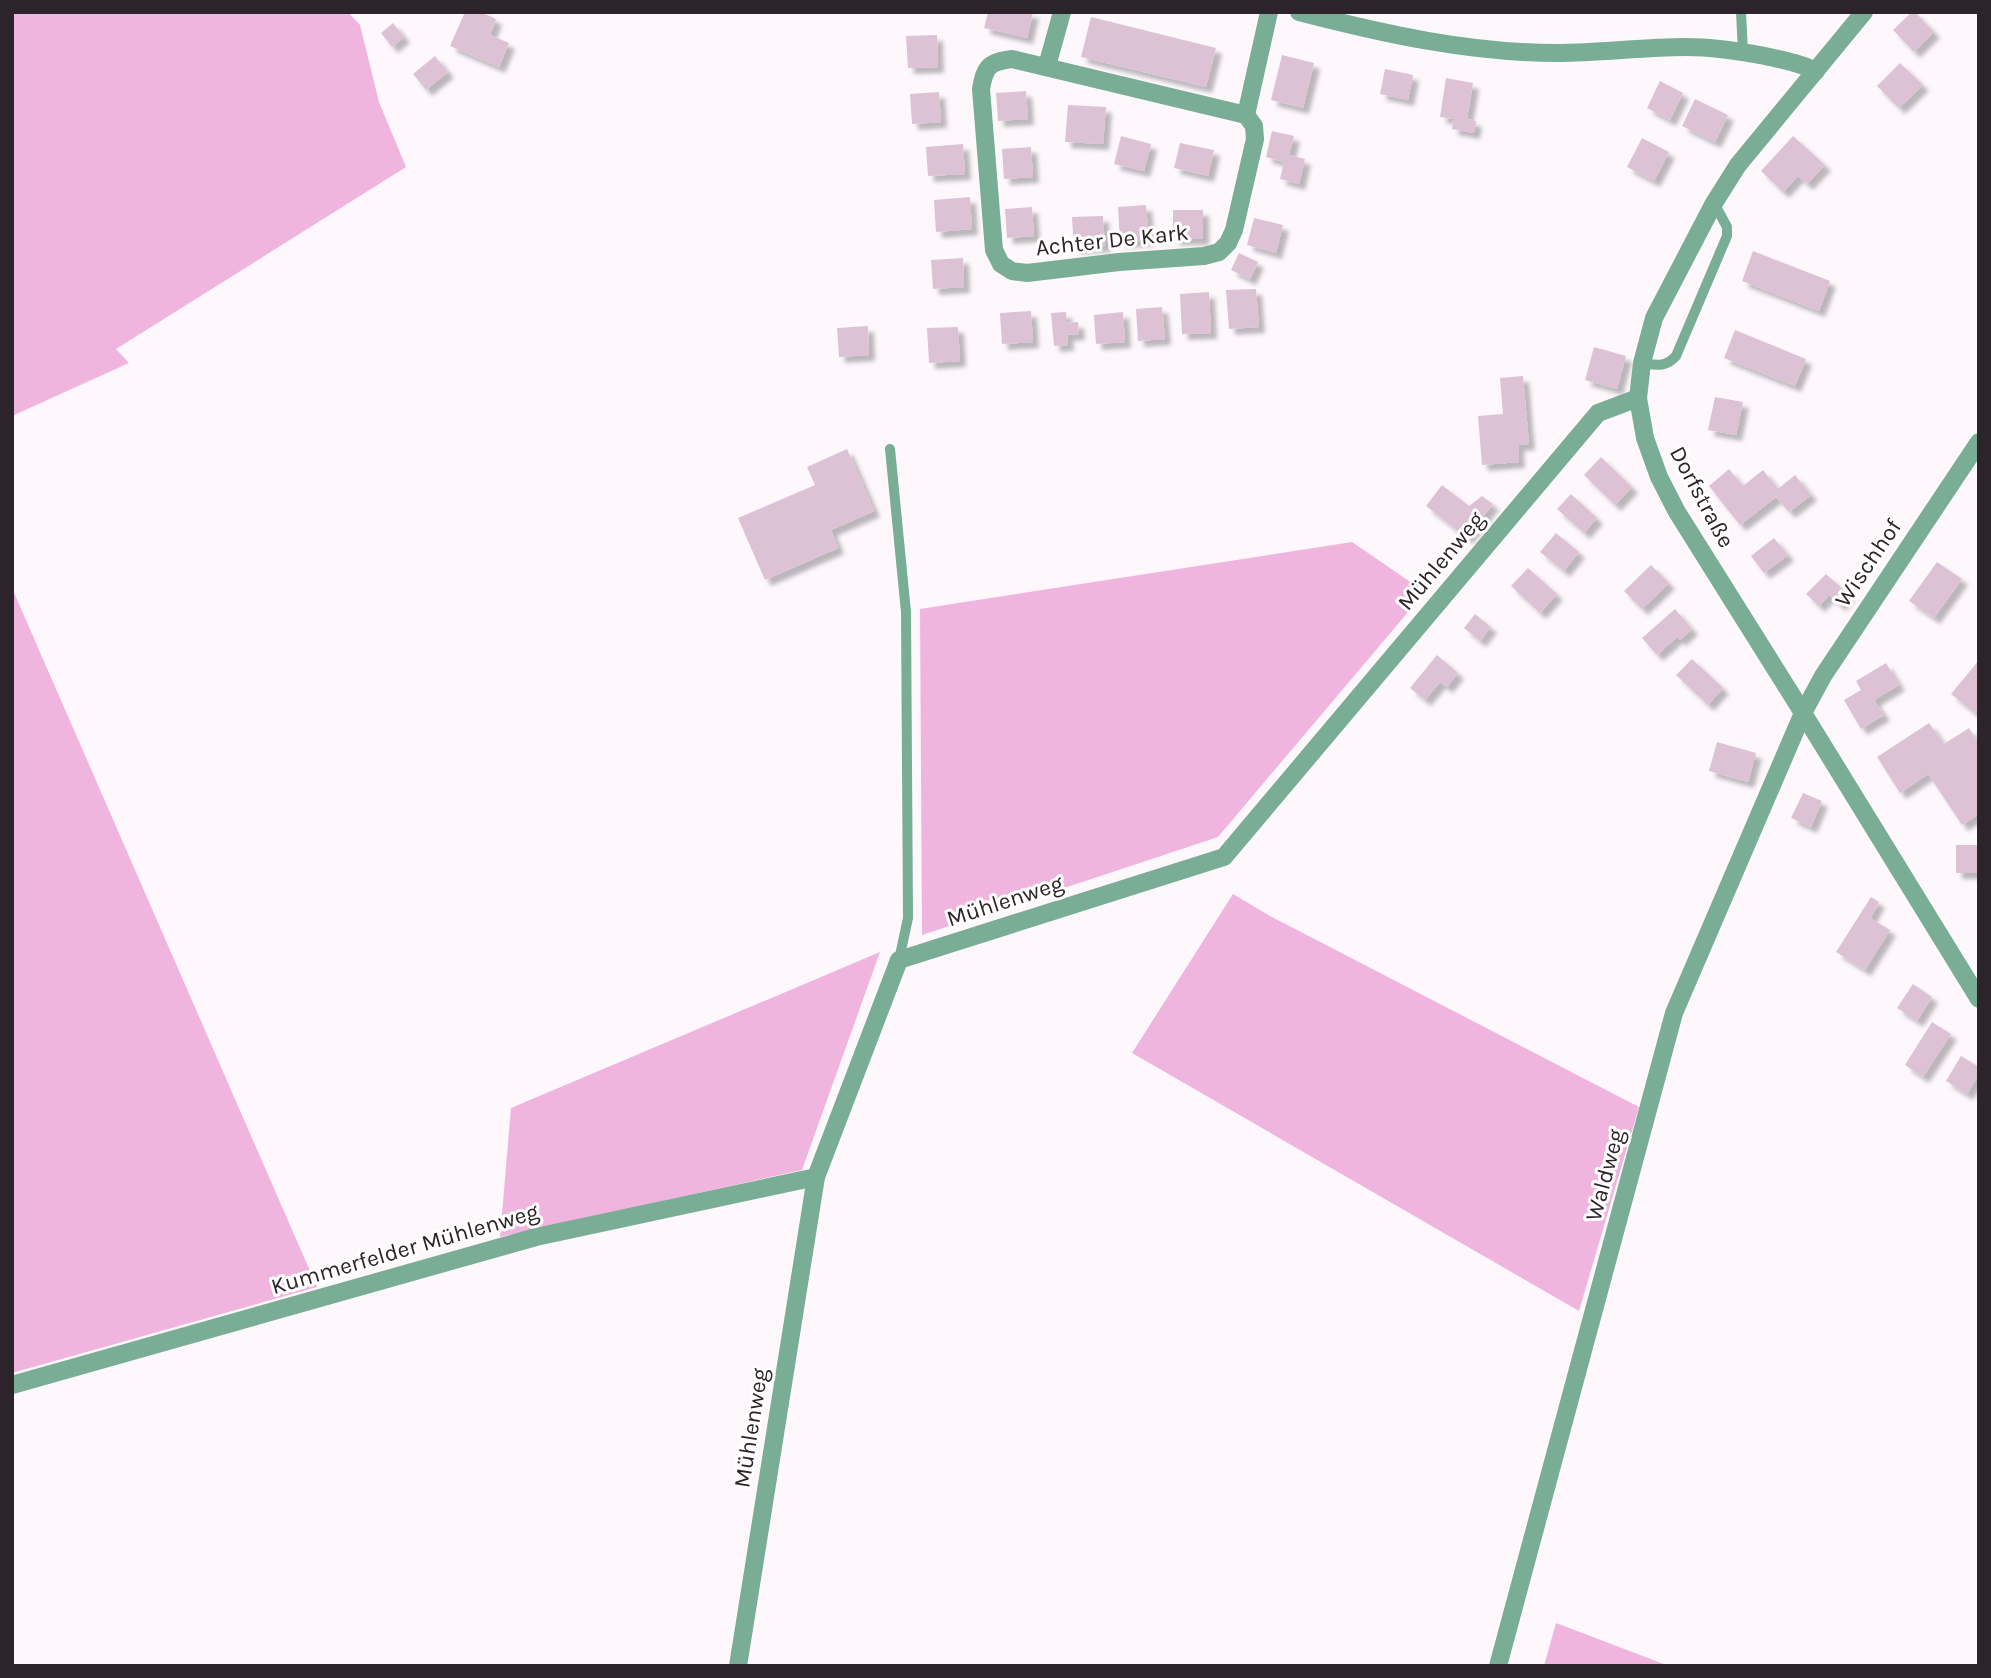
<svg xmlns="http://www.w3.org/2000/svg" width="1991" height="1678" font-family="Karla,sans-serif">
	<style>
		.green { fill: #efb5df }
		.building { fill: #dcc2d4; filter: url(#shadow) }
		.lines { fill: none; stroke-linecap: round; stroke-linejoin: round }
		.service { stroke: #79ad95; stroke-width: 10 }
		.minor { stroke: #79ad95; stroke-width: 18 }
		.labels { text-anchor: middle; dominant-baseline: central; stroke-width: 6; stroke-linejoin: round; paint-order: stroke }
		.street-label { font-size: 23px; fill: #2d232a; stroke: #fff }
	</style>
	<defs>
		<filter id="shadow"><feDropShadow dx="6" dy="6" stdDeviation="2" flood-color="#0004"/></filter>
	</defs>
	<rect width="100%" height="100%" fill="#fef8fc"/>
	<g class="green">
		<polygon points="12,12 348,12 360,25 379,102 406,167 116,349 129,363 12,416"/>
		<polygon points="1352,542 1425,592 1218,837 922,935 920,609"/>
		<polygon points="12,588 317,1287 12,1373"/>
		<polygon points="1233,894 1270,916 1639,1107 1579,1311 1132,1053"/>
		<polygon points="880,952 802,1170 500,1237 511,1108"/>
		<polygon points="1556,1623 1669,1666 1544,1666"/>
	</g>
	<g class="building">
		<polygon points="465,12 481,12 496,19 490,35 509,43 499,67 450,46"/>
		<polygon points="988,12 1033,12 1027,38 984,28"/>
		<polygon points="1912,12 1915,12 1934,32 1914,52 1893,30"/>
		<polygon points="1091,17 1216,48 1206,87 1081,57"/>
		<polygon points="393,23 404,37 392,47 381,33"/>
		<polygon points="937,35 938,67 908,68 906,36"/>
		<polygon points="1282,55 1314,63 1303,108 1271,100"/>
		<polygon points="435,56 448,72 426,90 413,74"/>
		<polygon points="1900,63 1923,85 1899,108 1877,86"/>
		<polygon points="1385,69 1413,75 1408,100 1380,94"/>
		<polygon points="1446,78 1473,83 1467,119 1476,121 1474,133 1452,129 1453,119 1440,117"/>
		<polygon points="1660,81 1683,93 1670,120 1647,108"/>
		<polygon points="1026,91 1028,119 998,121 996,93"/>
		<polygon points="939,92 941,122 912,124 910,94"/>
		<polygon points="1695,99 1728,115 1715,142 1682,126"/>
		<polygon points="1068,105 1106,107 1103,144 1065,142"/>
		<polygon points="1272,131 1294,136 1289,155 1305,159 1299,184 1280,179 1284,162 1266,157"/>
		<polygon points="1121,136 1151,144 1144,171 1114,164"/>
		<polygon points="1793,136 1825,165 1807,184 1798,176 1783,192 1761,171"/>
		<polygon points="1642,138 1669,152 1654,181 1627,167"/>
		<polygon points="1180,143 1214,150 1208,176 1174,168"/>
		<polygon points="963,144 965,174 928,176 926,147"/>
		<polygon points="1031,147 1033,177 1004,179 1002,149"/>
		<polygon points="970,197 972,229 936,232 934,200"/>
		<polygon points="1146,205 1149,240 1120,242 1118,207"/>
		<polygon points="1032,207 1034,236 1007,238 1005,209"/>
		<rect x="1173" y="210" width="30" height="29"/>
		<polygon points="1103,216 1105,246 1074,248 1072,217"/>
		<polygon points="1254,218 1283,225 1276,253 1247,245"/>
		<polygon points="1753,251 1830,281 1819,311 1742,281"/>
		<polygon points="1239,253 1258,262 1250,279 1231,270"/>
		<polygon points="963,258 964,287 933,289 931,260"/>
		<polygon points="1256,289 1259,327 1229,329 1226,290"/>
		<polygon points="1209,292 1211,333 1182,334 1180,294"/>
		<polygon points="1162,307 1165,339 1138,341 1136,309"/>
		<polygon points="1031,311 1033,342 1002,344 1000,313"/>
		<polygon points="1066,312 1067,323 1078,322 1079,334 1067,335 1068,345 1054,346 1051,313"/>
		<polygon points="1123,312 1125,342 1096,344 1094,315"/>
		<polygon points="868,326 869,355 839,357 837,328"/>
		<polygon points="958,327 960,361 929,363 927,328"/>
		<polygon points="1735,330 1806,359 1795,386 1724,358"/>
		<polygon points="1594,347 1626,356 1617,389 1585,380"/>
		<polygon points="1523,376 1529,444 1518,445 1519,462 1482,465 1478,416 1503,414 1500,378"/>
		<polygon points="1715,397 1743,402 1736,435 1708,430"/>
		<polygon points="847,449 874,511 831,530 838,548 765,580 738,518 815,485 807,467"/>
		<polygon points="1601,457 1632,487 1615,505 1584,475"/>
		<polygon points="1729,469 1743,486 1763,470 1778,489 1795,475 1811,495 1789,512 1776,497 1740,525 1709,486"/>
		<polygon points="1442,485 1469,506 1482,496 1493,504 1467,538 1426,506"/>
		<polygon points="1571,494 1597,518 1584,533 1557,509"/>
		<polygon points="1556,533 1579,552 1564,571 1540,552"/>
		<polygon points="1774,538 1788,555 1764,573 1751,556"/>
		<polygon points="1937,562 1962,579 1934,618 1909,601"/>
		<polygon points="1651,565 1669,583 1642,609 1624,591"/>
		<polygon points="1528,568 1557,594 1540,613 1511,586"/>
		<polygon points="1826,574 1849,595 1840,605 1829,595 1819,606 1806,594"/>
		<polygon points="1675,609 1692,629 1680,640 1677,637 1657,655 1642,638"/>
		<polygon points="1475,614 1491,627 1480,641 1464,628"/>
		<polygon points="1437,655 1458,673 1447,687 1440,682 1425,700 1410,688"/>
		<polygon points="1692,659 1723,688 1708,705 1676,675"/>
		<polygon points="1979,660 1979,709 1975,713 1951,694"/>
		<polygon points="1886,663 1899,685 1874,700 1884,715 1861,729 1844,700 1861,690 1856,681"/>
		<polygon points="1929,723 1944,744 1969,728 1979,743 1979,814 1962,825 1928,774 1900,793 1877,757"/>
		<polygon points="1717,742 1756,753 1748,782 1709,771"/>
		<polygon points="1803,793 1822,801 1811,827 1791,818"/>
		<rect x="1956" y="845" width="23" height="28"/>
		<polygon points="1871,897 1879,902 1870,918 1890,930 1865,970 1836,952"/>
		<polygon points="1913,984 1932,997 1917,1021 1897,1008"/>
		<polygon points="1932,1022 1951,1034 1923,1077 1905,1065"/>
		<polygon points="1961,1056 1979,1067 1979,1074 1967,1094 1946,1081"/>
	</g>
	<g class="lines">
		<g class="service">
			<polyline points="1741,12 1743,52"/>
			<path d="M 1642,363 C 1656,365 1665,368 1676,356 L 1727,236 L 1727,227 L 1714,203"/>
			<polyline points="890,449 906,612 908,918 899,960"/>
		</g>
		<g class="minor">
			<path d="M 1299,12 C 1384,34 1470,53 1557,53 C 1600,53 1643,47 1686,47 C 1712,47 1739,51 1765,56 C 1783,60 1800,63 1816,71"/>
			<polyline points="1864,12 1738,165 1714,203 1654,318 1642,363 1638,398 1645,438 1659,477 1677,512 1803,713 1979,999"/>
			<path d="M 1012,59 L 1246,115 L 1254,126 L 1255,139 L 1234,230 L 1228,243 L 1219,252 L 1204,256 L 1119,262 L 1027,273 L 1012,271 L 1001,264 L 994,250 L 981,89 C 985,66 989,62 1012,59 Z"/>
			<polyline points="1047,66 1062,12"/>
			<polyline points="1246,115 1269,12"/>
			<polyline points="12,1385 536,1237 816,1177"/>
			<polyline points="738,1666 816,1177 899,960 1224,857 1598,413 1638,398"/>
			<polyline points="1498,1666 1674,1013 1803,713 1823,676 1979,442"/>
		</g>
	</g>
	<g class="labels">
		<g class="street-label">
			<text transform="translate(1112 240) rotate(-6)">Achter De Kark</text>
			<text transform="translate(1702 497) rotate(62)">Dorfstraße</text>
			<text transform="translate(1441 561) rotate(-50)">Mühlenweg</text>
			<text transform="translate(1868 563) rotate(-56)">Wischhof</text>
			<text transform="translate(1005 901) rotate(-18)">Mühlenweg</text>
			<text transform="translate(1605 1175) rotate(-75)">Waldweg</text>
			<text transform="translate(405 1249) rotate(-16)">Kummerfelder Mühlenweg</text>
			<text transform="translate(751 1428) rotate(-81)">Mühlenweg</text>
		</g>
	</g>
	<rect width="1991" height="1678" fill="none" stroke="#2d232a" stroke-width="28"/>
</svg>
